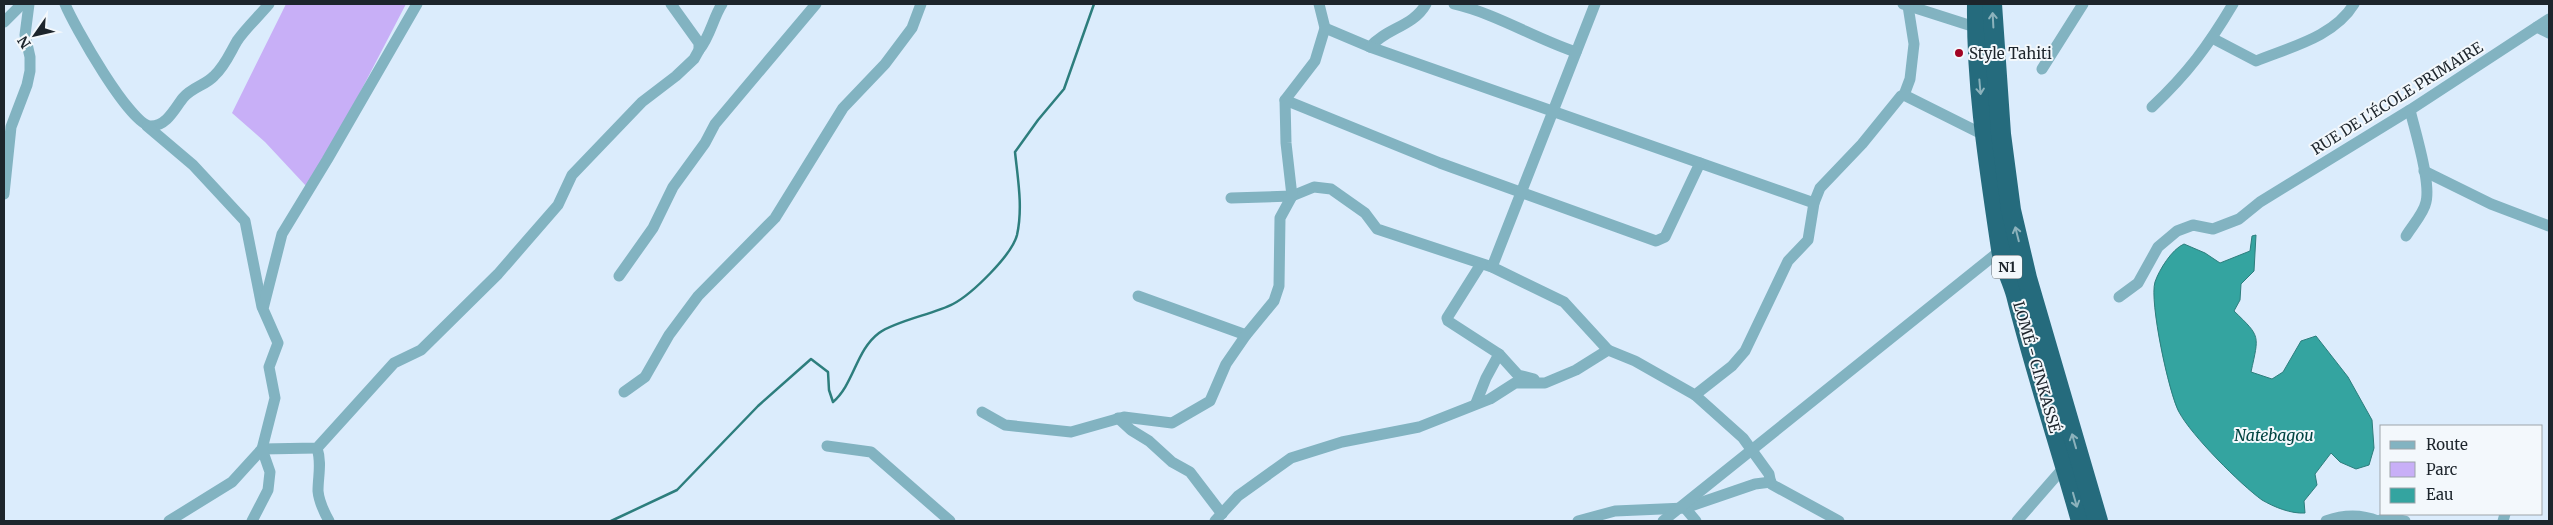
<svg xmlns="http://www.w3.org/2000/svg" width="2553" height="525" font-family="Merriweather,serif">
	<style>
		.green { fill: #c8aff7 }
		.water { fill: #34a4a0; stroke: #2d7e7d }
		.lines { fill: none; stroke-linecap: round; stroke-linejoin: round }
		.stream { stroke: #2d7e7d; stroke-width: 2.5 }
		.street { stroke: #82b3c1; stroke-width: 11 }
		.highway { stroke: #256b7d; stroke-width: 20 }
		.oneway { stroke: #8cb2bc }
		.poi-dot { fill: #a20424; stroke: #f3f8fc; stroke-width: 2 }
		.labels { text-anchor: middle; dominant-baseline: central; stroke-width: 4; stroke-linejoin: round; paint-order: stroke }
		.shield { fill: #f3f8fc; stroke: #5d646a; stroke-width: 1 }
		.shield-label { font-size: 14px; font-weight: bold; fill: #1d252c }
		.poi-label { font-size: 15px; fill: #1d252c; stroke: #f3f8fc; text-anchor: start }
		.street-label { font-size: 15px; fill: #1d252c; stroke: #f3f8fc }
		.water-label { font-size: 16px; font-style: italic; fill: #004442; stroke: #f3f8fc }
	</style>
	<rect width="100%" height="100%" fill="#dbecfc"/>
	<polygon class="green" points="286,4 406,4 340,131 307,187 265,142 232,113"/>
	<path class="water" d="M 2256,235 L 2254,271 L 2241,284 L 2240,300 L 2234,311 C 2261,337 2259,335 2251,372 L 2272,379 L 2283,372 L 2301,341 L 2316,336 L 2348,377 L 2372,420 L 2374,448 L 2369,465 L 2356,469 L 2340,462 L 2331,453 L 2315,474 L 2317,485 L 2304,501 L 2305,513 C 2291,514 2274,507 2262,500 C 2241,485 2191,435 2179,412 C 2169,394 2149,301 2155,282 C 2159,270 2172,249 2184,244 L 2205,253 L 2220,263 L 2250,251 L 2252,236 Z"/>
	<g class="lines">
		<path class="stream" d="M 611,521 L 677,490 L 758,406 L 811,359 L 828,372 L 829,390 L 833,402 C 854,384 856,350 879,333 C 895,321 934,314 953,304 C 972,294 1012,255 1017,235 C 1023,208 1018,180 1015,152 L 1038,120 L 1064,89 L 1094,4"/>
		<g class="street">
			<path d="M 65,4 C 73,24 131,127 151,126 C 167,126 175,108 183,98 C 192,87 206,85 214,76 C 225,66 230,53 237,41 C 246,28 259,16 269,4"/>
			<path d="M 1454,4 C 1497,14 1534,38 1576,52"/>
			<polyline points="1903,4 1978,28"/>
			<polyline points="4,22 22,4"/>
			<polyline points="2537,27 2549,33"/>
			<path d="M 1325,28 L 1370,47 C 1386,28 1413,27 1426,4"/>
			<path d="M 2212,38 L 2256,61 C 2290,47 2334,37 2354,4"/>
			<polyline points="1370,47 1814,203"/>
			<path d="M 699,50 C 710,37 713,18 722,4"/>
			<polyline points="2042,69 2083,4"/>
			<polyline points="1904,95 1910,79 1914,44 1908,6"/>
			<polyline points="1285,100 1440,163 1656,241 1665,237 1700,163"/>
			<path d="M 2152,107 C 2188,73 2208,46 2233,4"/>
			<polyline points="147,126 193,165 245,221 262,307"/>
			<polyline points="2424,171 2491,204 2549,226"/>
			<polyline points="4,194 11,127 27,85 30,71 30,57 25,35 29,4"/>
			<polyline points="1231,198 1292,196 1314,187 1331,189 1365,213 1377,229 1492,267 1564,302 1608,350"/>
			<path d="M 2406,236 C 2412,226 2424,213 2426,202 C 2431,182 2415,131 2410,110"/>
			<polyline points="1481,264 1447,318 1448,321 1499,354 1518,375 1534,379"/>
			<polyline points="1492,267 1595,4"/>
			<polyline points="619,276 653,228 673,187 705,143 715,124 816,4"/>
			<polyline points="1138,296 1246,335"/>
			<polyline points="2119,297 2138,283 2158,247 2177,231 2193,225 2213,229 2239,219 2260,202 2410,110 2549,19"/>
			<polyline points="624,392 645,377 669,335 698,296 775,218 843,108 885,64 912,28 921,4"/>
			<polyline points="1695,395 1743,438 1769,474 1771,484 1839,521"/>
			<polyline points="1476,403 1486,378 1499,354"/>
			<polyline points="982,412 1005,425 1071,432 1124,417 1172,423 1210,401 1226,364 1246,335 1274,301 1279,286 1280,218 1292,196 1286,143 1285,100 1315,61 1325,28 1319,4"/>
			<polyline points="1118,418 1131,430 1149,441 1172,462 1190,472 1222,514"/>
			<polyline points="827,446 871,452 950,521"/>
			<path d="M 317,448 C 322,463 318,476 318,491 C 319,502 324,512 329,521"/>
			<polyline points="1685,508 1696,521"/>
			<polyline points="169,521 232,482 262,449 317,448 394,363 421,350 498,274 558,205 572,175 642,102 676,76 694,59 699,50 699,43 671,4"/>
			<polyline points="252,521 268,490 270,472 262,449 275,398 269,367 278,343 263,309 282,234 327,160 417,4"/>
			<polyline points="1215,521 1238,496 1291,458 1342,442 1419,427 1490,399 1515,383 1545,383 1576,370 1608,350 1635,361 1695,395 1732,366 1745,351 1788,261 1808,240 1814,203 1820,188 1862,144 1901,96 1904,95 1984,135"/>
			<polyline points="1578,521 1615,511 1685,508 1755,484 1771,482"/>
			<polyline points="1663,521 2001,250"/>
			<polyline points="2017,521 2065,466"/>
			<path d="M 2326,521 C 2342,515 2361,514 2378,521"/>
			<polyline points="2379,521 2387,517 2405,521"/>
			<polyline points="2503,521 2505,514"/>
		</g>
		<g class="highway">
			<path d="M 1977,4 C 1976,87 1989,167 2001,249 C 2003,264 2012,280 2016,295 C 2035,371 2060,446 2081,521"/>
			<polyline points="1992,4 2001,134 2011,210 2027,278 2098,521"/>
		</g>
	</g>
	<defs><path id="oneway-shaft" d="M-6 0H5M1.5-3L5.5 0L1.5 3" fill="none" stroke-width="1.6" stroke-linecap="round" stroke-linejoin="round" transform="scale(1.25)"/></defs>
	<g class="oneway">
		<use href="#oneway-shaft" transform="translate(1993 20) rotate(-93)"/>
		<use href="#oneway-shaft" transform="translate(1980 87) rotate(85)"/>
		<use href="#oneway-shaft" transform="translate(2017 234) rotate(-104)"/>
		<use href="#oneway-shaft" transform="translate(2074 441) rotate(-106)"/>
		<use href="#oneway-shaft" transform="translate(2075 500) rotate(74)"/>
	</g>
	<circle class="poi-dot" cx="1959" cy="53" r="5"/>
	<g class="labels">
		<rect class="shield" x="1992" y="255.5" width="30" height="23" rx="4"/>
		<g class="shield-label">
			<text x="2007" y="267">N1</text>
		</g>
		<g class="poi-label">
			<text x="1969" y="53">Style Tahiti</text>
		</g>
		<g class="street-label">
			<text transform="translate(2397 98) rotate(-32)">RUE DE L'ÉCOLE PRIMAIRE</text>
			<text transform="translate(2037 367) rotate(74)">LOMÉ - CINKASSÉ</text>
		</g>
		<g class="water-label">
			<text x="2274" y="435">Natebagou</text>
		</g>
	</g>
	<rect width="2553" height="525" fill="none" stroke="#1d252c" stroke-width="10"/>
	<rect x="2380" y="425" width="162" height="90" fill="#f3f8fc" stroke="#9da4a9"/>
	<rect x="2390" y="441" width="25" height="8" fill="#82b3c1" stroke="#9da4a9"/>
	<text x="2426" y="450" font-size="15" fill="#1d252c">Route</text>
	<rect x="2390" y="462" width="25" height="15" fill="#c8aff7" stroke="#9da4a9"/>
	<text x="2426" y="475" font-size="15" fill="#1d252c">Parc</text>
	<rect x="2390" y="488" width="25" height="15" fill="#34a4a0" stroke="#9da4a9"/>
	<text x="2426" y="500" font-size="15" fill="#1d252c">Eau</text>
	<g transform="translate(35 35) rotate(236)" stroke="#f3f8fc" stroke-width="4" paint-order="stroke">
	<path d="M0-4L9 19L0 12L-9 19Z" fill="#1d252c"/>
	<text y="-8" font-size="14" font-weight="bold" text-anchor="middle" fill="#1d252c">N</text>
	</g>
</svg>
